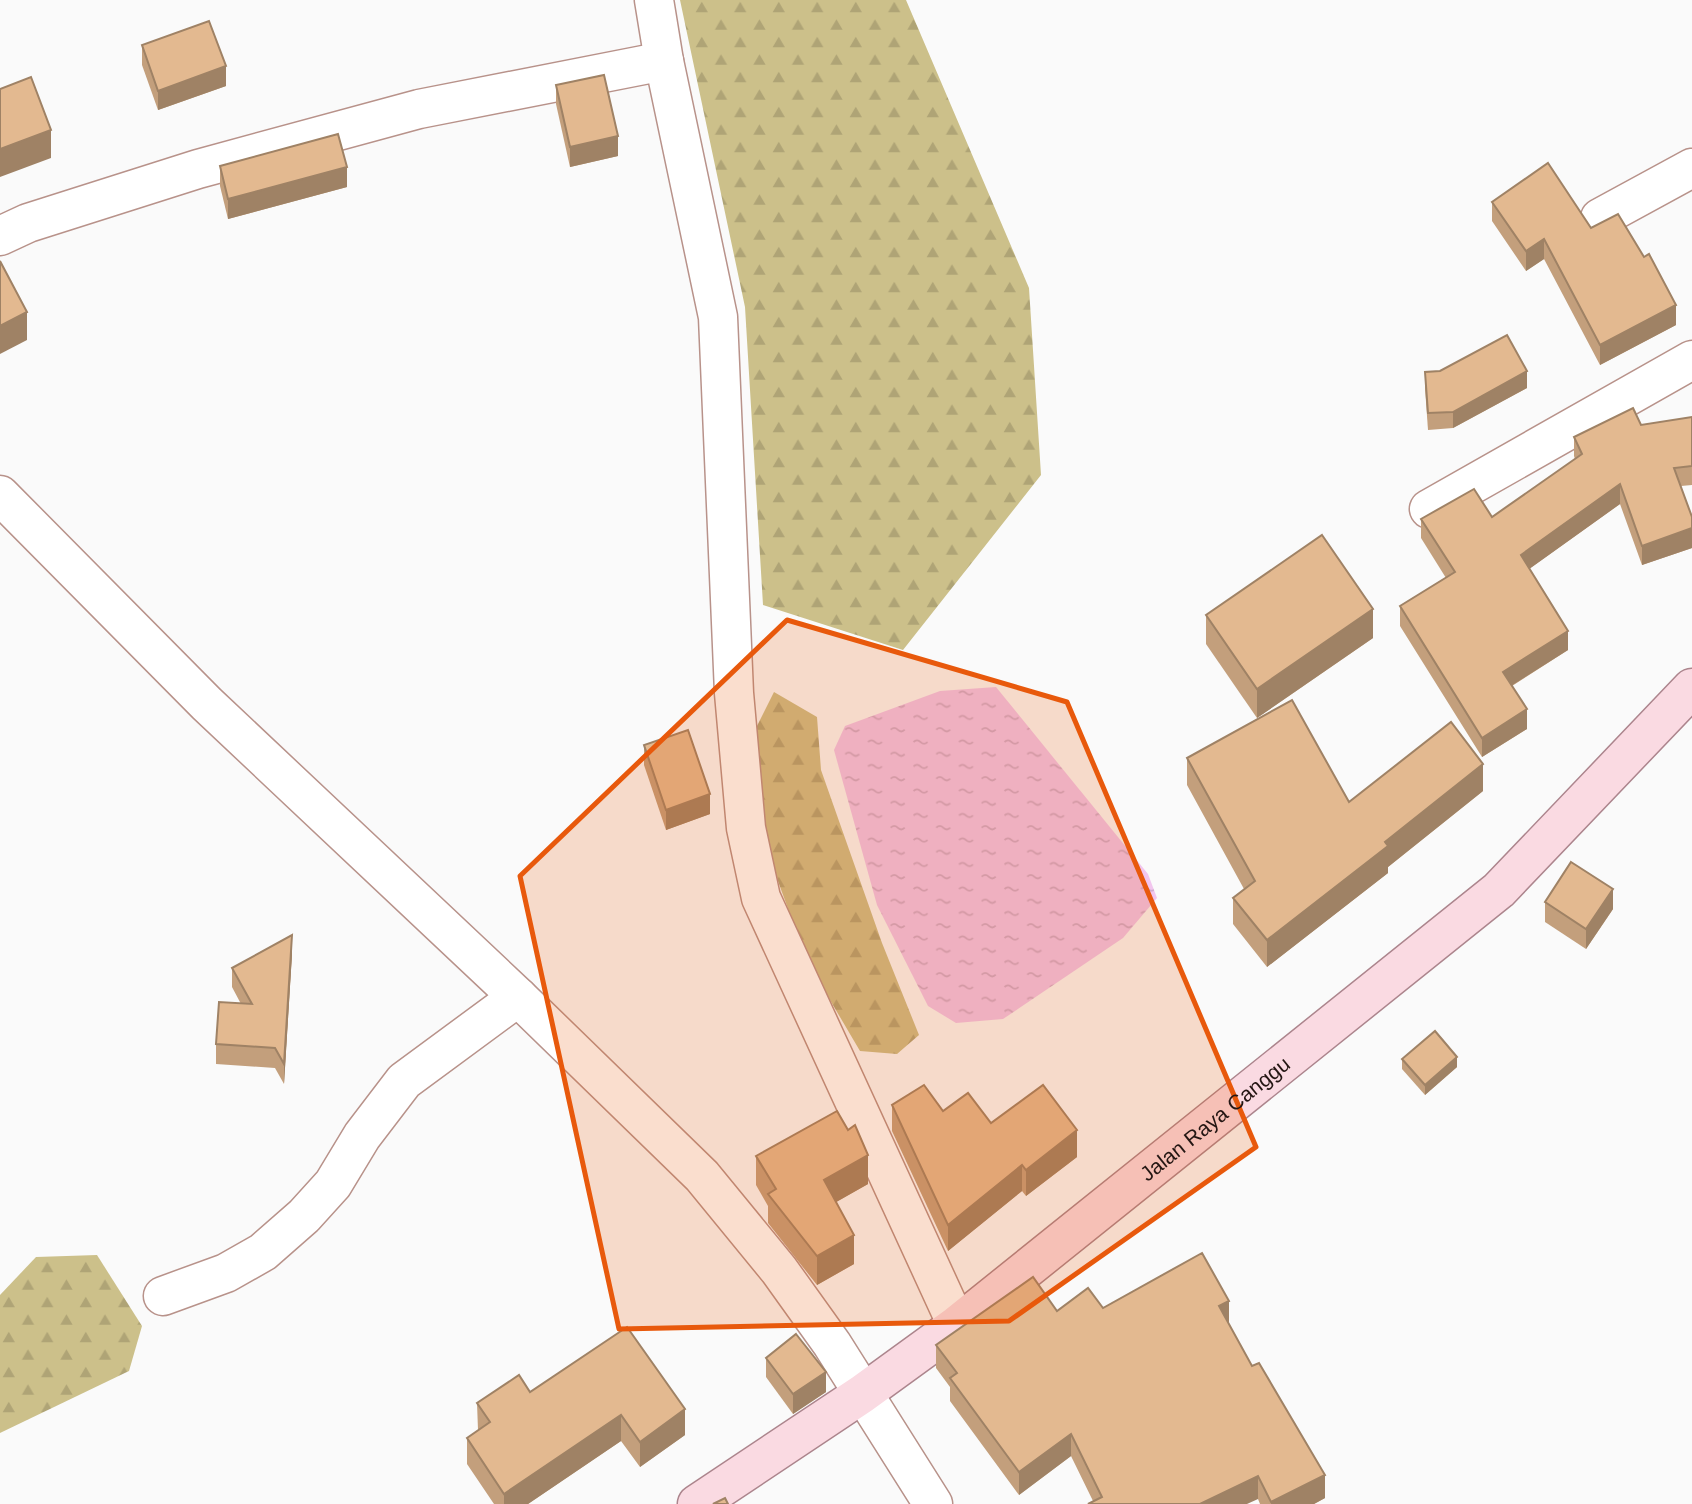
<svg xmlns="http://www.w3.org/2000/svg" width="1692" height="1504" font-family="Arial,sans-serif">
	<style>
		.forest { fill: url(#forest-firs) }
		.water { fill: url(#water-ripples) }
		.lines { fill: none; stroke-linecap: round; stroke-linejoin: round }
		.minor-casing { stroke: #b8928a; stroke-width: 41 }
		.major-casing { stroke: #ac858d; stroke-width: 41 }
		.minor { stroke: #fff; stroke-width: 38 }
		.major { stroke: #fadae2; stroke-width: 38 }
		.wall { fill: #c39f7c }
		.shaded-wall { fill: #9f8265 }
		.building { fill: #e3b990; stroke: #9f8265; stroke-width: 2 }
		.marked { fill: #e8590c; fill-opacity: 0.2; stroke: #e8590c; stroke-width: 5; stroke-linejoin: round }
		.labels { text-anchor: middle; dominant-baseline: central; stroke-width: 5; stroke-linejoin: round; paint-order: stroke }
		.street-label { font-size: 21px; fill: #241613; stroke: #fff }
	</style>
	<defs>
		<pattern id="forest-firs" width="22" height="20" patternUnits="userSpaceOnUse" patternTransform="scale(1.75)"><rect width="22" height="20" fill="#ccc08a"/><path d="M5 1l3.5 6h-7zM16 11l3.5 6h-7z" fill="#afa476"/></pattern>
		<pattern id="water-ripples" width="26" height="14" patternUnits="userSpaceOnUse" patternTransform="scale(1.75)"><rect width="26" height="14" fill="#f2c6ee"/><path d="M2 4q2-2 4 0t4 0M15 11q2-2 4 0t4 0" fill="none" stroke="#cfa9cb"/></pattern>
	</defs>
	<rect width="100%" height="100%" fill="#fafafa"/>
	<g class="forest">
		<polygon points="680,0 906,0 1029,288 1041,475 903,650 763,605 745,307"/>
		<polygon points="774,692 817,717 821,770 882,943 919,1035 897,1054 860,1051 807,961 766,848 755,730"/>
		<polygon points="97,1255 142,1326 129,1371 0,1433 0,1295 36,1257"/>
	</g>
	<polygon class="water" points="996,687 1148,874 1157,898 1123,938 1003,1019 956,1023 928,1006 877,905 834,750 845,726 940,691"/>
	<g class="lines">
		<defs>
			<g id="minor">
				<polyline points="654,0 664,61 718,317 734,693 746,828 761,898 957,1325"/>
				<polyline points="1600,218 1692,168"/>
				<polyline points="0,236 28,223 198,169 419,109 664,61"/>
				<polyline points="0,495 207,704 518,997 702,1176 779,1270 832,1344 933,1504"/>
				<polyline points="1429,509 1692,360"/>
				<polyline points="163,1296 226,1273 263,1252 304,1216 333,1184 362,1136 404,1081 518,997"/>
			</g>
			<g id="major">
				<path id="s1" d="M 697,1504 L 862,1394 L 957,1325 L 1499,890 L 1692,688"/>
			</g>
		</defs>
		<use href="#minor" class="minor-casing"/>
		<use href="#major" class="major-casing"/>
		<use href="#minor" class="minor"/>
		<use href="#major" class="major"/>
	</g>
	<g class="wall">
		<polygon points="142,45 226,86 158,110 142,65"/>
		<polygon points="556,85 618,156 570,167 556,104"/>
		<polygon points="220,166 347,187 228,219 220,186"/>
		<polygon points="1492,202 1591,228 1676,325 1600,365 1544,259 1526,271 1492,221"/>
		<polygon points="1425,372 1527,388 1453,428 1428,430 1425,388"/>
		<polygon points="1692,417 1692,485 1681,486 1692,517 1692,548 1642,565 1620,504 1529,569 1568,650 1512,686 1527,729 1482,757 1400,626 1400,606 1446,578 1421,538 1421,519 1492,517 1575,459 1574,456 1574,437"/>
		<polygon points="1206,615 1373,638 1257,718 1206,644"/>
		<polygon points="644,745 710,814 666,830 644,765"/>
		<polygon points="1187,758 1349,802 1483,791 1388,867 1388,873 1267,967 1233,924 1233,898 1244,889 1187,785"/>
		<polygon points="1545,902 1613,909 1586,949 1545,922"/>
		<polygon points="292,954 284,1084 275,1068 216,1064 216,1044 241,1004 232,987 232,968"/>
		<polygon points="1402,1059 1457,1067 1425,1095 1402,1069"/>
		<polygon points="892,1105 943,1111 991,1123 1077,1157 1026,1196 1022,1191 948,1251 892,1131"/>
		<polygon points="756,1156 868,1184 836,1202 854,1264 817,1285 768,1223 768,1206 756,1185"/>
		<polygon points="1103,1308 1229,1324 1325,1498 1314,1504 1260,1504 1258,1499 1093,1501 1071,1456 1019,1495 950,1401 950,1387 936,1368 936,1345 1057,1311"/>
		<polygon points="627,1327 685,1435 640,1467 621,1441 528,1504 494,1504 467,1464 467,1438 478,1430 477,1403 530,1392"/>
		<polygon points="766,1358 826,1392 793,1414 766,1377"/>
	</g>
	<g class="shaded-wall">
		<polygon points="226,66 226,86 158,110 158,91"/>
		<polygon points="51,130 51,158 0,177 0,149"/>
		<polygon points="618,136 618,156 570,167 570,147"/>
		<polygon points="347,167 347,187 228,219 228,199"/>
		<polygon points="1544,239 1544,259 1526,271 1526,251"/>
		<polygon points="1676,305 1676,325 1600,365 1600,345"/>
		<polygon points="27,312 27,340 0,354 0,326"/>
		<polygon points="1527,371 1527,388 1453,428 1453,412"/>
		<polygon points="1620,484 1620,504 1521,575 1521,555"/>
		<polygon points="1692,528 1692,548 1642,565 1642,546"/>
		<polygon points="1373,609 1373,638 1257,718 1257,689"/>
		<polygon points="1568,631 1568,650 1503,691 1503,672"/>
		<polygon points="1527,709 1527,729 1482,757 1482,738"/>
		<polygon points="1483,764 1483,791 1388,867 1388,873 1267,967 1267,940 1385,842"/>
		<polygon points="710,794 710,814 666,830 666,810"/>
		<polygon points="1613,889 1613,909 1586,949 1586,929"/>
		<polygon points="292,935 292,954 284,1084 284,1064"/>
		<polygon points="1457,1057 1457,1067 1425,1095 1425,1085"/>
		<polygon points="1077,1130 1077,1157 1026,1196 1026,1170"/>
		<polygon points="868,1155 868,1184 824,1209 824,1180"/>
		<polygon points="1022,1165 1022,1191 948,1251 948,1225"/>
		<polygon points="854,1235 854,1264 817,1285 817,1256"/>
		<polygon points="1229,1301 1229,1324 1219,1306"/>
		<polygon points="826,1372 826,1392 793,1414 793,1394"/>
		<polygon points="685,1409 685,1435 640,1467 640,1442"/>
		<polygon points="621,1415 621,1441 528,1504 504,1504 504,1494"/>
		<polygon points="1071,1434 1071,1456 1019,1495 1019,1472"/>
		<polygon points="1325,1475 1325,1498 1314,1504 1271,1504 1271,1502"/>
		<polygon points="1258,1476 1258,1499 1247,1504 1200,1504"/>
	</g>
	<g class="building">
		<polygon points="209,21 226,66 158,91 142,45"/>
		<polygon points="604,75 618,136 570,147 556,85"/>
		<polygon points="31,77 51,130 0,149 0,89"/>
		<polygon points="338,134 347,167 228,199 220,166"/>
		<polygon points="1548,163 1591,228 1618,214 1644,257 1649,254 1676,305 1600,345 1544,239 1526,251 1492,202"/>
		<polygon points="0,261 27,312 0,326"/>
		<polygon points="1507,335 1527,371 1453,412 1428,413 1425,372 1440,371"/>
		<polygon points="1633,408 1641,425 1692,417 1692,466 1674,468 1692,517 1692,528 1642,546 1620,484 1521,555 1568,631 1503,672 1527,709 1482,738 1400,606 1455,572 1421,519 1474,489 1492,517 1582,454 1574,437"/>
		<polygon points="1322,535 1373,609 1257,689 1206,615"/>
		<polygon points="1292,700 1349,802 1451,722 1483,764 1385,842 1388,846 1267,940 1233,898 1255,881 1187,758"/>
		<polygon points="688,730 710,794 666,810 644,745"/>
		<polygon points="1571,862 1613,889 1586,929 1545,902"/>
		<polygon points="292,935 284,1064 275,1048 216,1044 219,1002 252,1004 232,968"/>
		<polygon points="1435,1031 1457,1057 1425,1085 1402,1059"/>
		<polygon points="924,1085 943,1111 968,1093 991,1123 1043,1085 1077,1130 1026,1170 1022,1165 948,1225 892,1105"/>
		<polygon points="837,1111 848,1130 855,1125 868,1155 824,1180 854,1235 817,1256 768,1194 776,1189 756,1156"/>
		<polygon points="1202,1253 1229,1301 1219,1306 1252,1366 1259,1363 1325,1475 1271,1502 1258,1476 1200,1504 1088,1504 1102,1497 1071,1434 1019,1472 950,1378 957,1373 936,1345 1033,1277 1057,1311 1088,1288 1103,1308"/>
		<polygon points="627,1327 685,1409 640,1442 621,1415 504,1494 467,1438 490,1422 477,1403 519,1375 530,1392"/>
		<polygon points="796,1334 826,1372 793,1394 766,1358"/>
		<polygon points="725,1498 728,1504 713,1504"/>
	</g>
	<path class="marked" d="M 787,620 L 1067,702 L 1256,1147 L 1009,1321 L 619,1329 L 520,876 Z"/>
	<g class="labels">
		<g class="street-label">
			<text stroke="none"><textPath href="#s1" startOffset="646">Jalan Raya Canggu</textPath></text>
		</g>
	</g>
</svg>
